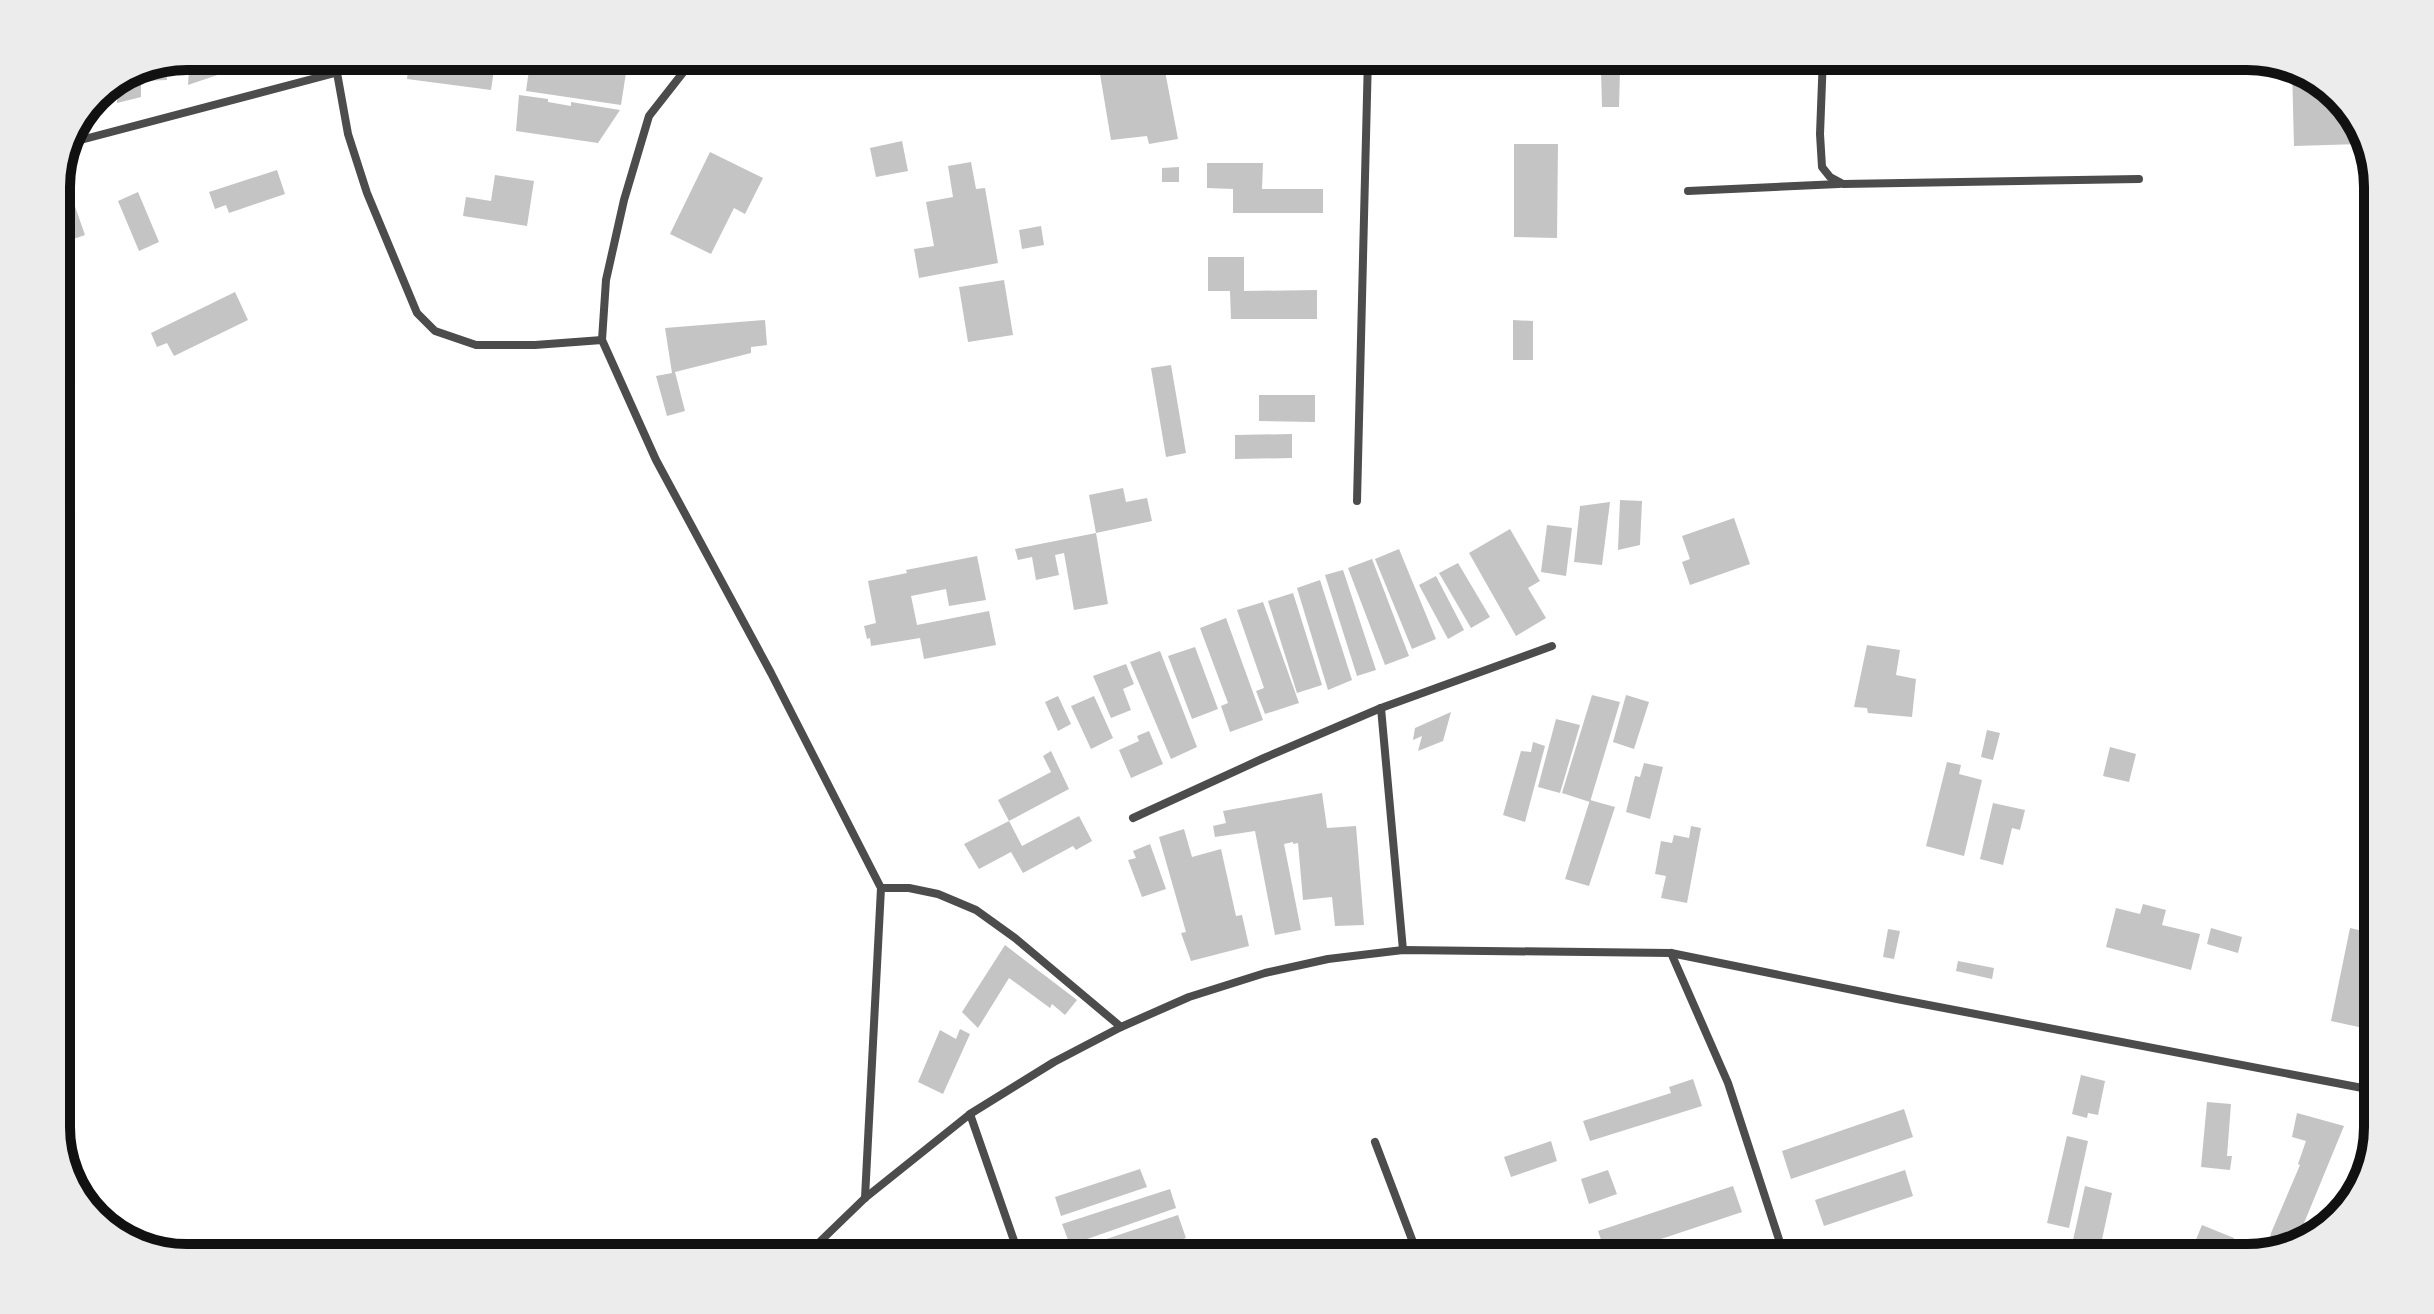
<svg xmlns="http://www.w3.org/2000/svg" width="2434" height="1314" font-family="Inter,sans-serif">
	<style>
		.building { fill: #c4c4c4 }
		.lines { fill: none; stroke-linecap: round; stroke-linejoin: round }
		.minor { stroke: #4c4c4c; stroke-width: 8 }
		.rim { fill: none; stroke: #111; stroke-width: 10 }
	</style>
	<rect width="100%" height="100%" fill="#fff"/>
	<g class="building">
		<polygon points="190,56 261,56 235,69 188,85"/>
		<polygon points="410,56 496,56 491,90 407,79"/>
		<polygon points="531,56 598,56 628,60 621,105 526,91"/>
		<polygon points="1097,56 1171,56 1173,70 1165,71 1178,139 1149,144 1147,136 1111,140"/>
		<polygon points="166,65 167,80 141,81 141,97 117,103 117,85"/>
		<polygon points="2292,67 2305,70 2356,115 2360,125 2360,144 2294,146"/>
		<polygon points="1620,70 1619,107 1602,107 1601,71"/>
		<polygon points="519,95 548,99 548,102 571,106 571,102 620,110 598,143 516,131"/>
		<polygon points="902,141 908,171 876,177 870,148"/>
		<polygon points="1514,144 1558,144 1557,238 1514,237"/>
		<polygon points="710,152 763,178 745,214 734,208 711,254 670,234"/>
		<polygon points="971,162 976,189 985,188 998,263 919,278 914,249 934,246 926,202 953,197 948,166"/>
		<polygon points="1207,163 1263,163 1262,189 1323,189 1323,213 1233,213 1233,189 1207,188"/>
		<polygon points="1179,167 1179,182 1162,182 1162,168"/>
		<polygon points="277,170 285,194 229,213 226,205 215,209 209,192"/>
		<polygon points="495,175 534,181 527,226 463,216 466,197 491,201"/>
		<polygon points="70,192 85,235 56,245 56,197"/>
		<polygon points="138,192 159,242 139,251 118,201"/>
		<polygon points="1041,226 1044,245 1022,249 1019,230"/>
		<polygon points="1208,257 1244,257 1244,291 1317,290 1317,319 1231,319 1230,291 1208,291"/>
		<polygon points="1004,280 1013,335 968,342 959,287"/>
		<polygon points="235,292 248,320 174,356 167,343 157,347 151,333"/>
		<polygon points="765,320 767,345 751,347 751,353 675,372 685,411 667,416 656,376 672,373 665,328"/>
		<polygon points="1513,320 1533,321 1533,360 1513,360"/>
		<polygon points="1171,365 1186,453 1166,457 1151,368"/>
		<polygon points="1259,395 1315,395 1315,422 1259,421"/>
		<polygon points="1292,434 1292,458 1235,459 1235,435"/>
		<polygon points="1123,488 1126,502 1147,498 1152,521 1096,533 1089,495"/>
		<polygon points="1620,500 1642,501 1640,545 1618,550"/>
		<polygon points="1610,502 1602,565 1574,562 1580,506"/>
		<polygon points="1734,518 1750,564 1690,585 1682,562 1690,559 1682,536"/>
		<polygon points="1547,525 1572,528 1566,576 1541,572"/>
		<polygon points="1510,529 1540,581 1528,588 1546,618 1516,636 1469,553"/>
		<polygon points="1096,533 1108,604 1074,610 1064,553 1055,555 1059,575 1036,580 1032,557 1018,560 1015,549"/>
		<polygon points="1399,549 1436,639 1412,649 1375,559"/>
		<polygon points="977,556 986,600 949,606 946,589 911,596 915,615 917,625 989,611 996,645 924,659 920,638 871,646 870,638 867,639 864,626 876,623 868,581 907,573 906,570"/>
		<polygon points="1372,559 1409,656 1385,665 1348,568"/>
		<polygon points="1458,563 1490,617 1471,628 1439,573"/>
		<polygon points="1343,570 1376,670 1357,676 1325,575"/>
		<polygon points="1436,576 1464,630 1448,639 1419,585"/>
		<polygon points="1320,580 1352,680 1328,690 1297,588"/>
		<polygon points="1293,593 1322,685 1297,693 1268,601"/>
		<polygon points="1263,602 1299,703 1265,714 1256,691 1264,688 1237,610"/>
		<polygon points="1226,618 1263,720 1230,732 1221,706 1228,703 1200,628"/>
		<polygon points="1867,645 1900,650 1896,675 1916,679 1912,717 1868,713 1867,708 1854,707"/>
		<polygon points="1195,647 1218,709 1192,719 1168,656"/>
		<polygon points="1160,651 1197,747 1171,759 1130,662"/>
		<polygon points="1126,664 1134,684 1123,689 1131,710 1111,718 1093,676"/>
		<polygon points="1592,695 1620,702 1590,802 1562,793"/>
		<polygon points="1626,695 1649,702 1634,749 1613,742"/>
		<polygon points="1058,696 1071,724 1058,731 1045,702"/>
		<polygon points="1094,696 1113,738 1091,749 1071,706"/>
		<polygon points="1451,712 1443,741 1418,751 1422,736 1413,740 1415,728"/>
		<polygon points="1556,719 1580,725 1560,793 1538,787"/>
		<polygon points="1987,730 2000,733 1993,760 1981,757"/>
		<polygon points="1149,731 1163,764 1131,778 1119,750 1139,741 1137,736"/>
		<polygon points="1533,742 1545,746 1525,822 1503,815 1521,751 1531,752"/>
		<polygon points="2110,747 2136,754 2129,782 2103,776"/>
		<polygon points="1051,751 1069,789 1009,821 998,800 1051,772 1043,756"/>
		<polygon points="1947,762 1961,765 1959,774 1982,780 1964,856 1926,846"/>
		<polygon points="1644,763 1663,767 1650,819 1626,812 1635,776 1640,777"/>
		<polygon points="1322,793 1327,828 1356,826 1364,925 1335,926 1332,897 1303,900 1298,843 1293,844 1293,842 1284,844 1301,930 1275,935 1255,831 1215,837 1213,826 1226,823 1223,811"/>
		<polygon points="1590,800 1615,807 1589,886 1565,879"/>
		<polygon points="1993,803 2025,810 2020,830 2012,828 2003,865 1980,859"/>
		<polygon points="1079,816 1092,841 1076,850 1073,846 1023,873 1011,852 979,869 964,844 1009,821 1022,846"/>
		<polygon points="1691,826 1701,828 1687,903 1661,898 1666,876 1655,874 1661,841 1672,843 1674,835 1689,838"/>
		<polygon points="1184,829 1192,857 1221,849 1236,916 1242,915 1249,946 1191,961 1181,933 1186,932 1159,837"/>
		<polygon points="1150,844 1166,889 1142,897 1128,860 1136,858 1133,851"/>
		<polygon points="2143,904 2166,910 2162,925 2200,934 2191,970 2106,947 2116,908 2140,914"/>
		<polygon points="2211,928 2242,937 2238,953 2207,944"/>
		<polygon points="2350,928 2376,934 2372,950 2378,951 2378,1023 2370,1022 2368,1029 2331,1021"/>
		<polygon points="1888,929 1900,931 1894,959 1883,957"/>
		<polygon points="1005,945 1077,1000 1065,1015 1052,1004 1050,1008 1009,978 978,1028 962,1012"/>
		<polygon points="1958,961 1994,968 1992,979 1956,971"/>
		<polygon points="2377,1028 2378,1028 2378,1060 2369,1058"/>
		<polygon points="960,1029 970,1034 943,1094 918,1082 940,1030 956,1039"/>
		<polygon points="2081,1075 2105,1081 2098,1115 2088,1113 2087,1118 2072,1114"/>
		<polygon points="1693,1079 1702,1106 1590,1141 1583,1121 1671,1093 1669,1087"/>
		<polygon points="2207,1102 2231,1104 2227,1156 2232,1156 2230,1170 2201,1167"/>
		<polygon points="1904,1109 1913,1137 1791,1179 1782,1151"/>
		<polygon points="2297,1113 2344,1126 2295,1245 2280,1249 2269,1244 2271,1233 2300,1165 2298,1164 2306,1141 2292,1137"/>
		<polygon points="2374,1133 2376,1133 2364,1185 2348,1202"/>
		<polygon points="2067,1136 2088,1141 2069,1228 2047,1223"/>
		<polygon points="1551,1141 1557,1161 1511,1177 1504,1157"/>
		<polygon points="1140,1169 1147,1187 1061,1216 1055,1197"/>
		<polygon points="1608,1170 1617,1194 1589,1204 1581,1179"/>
		<polygon points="1905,1170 1913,1196 1824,1226 1815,1200"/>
		<polygon points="1733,1186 1742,1212 1607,1257 1598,1231"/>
		<polygon points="2085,1186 2112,1193 2098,1258 2069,1258"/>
		<polygon points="1170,1189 1176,1208 1070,1245 1062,1224"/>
		<polygon points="1178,1215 1186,1238 1125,1258 1050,1258"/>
		<polygon points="2202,1225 2234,1238 2226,1258 2199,1258 2201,1253 2192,1249"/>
	</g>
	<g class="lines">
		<g class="minor">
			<polyline points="334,56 348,134 367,193 417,313 435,331 476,345 535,345 602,340 656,460 771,673 881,888 865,1198"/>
			<polyline points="1823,56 1820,134 1822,167 1830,177 1843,184 2139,179"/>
			<polyline points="73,142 335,73"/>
			<polyline points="1688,191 1839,184"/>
			<polyline points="602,340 606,280 624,200 649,116 696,56"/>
			<polyline points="1357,501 1368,56"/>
			<polyline points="1381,708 1403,950"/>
			<polyline points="1133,818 1264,758 1381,708 1552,646"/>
			<polyline points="881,888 909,888 938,894 976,910 1015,938 1121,1027"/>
			<polyline points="1671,953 1728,1083 1785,1258"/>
			<polyline points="970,1114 1020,1258"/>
			<polyline points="1375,1142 1419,1258"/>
			<polyline points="803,1258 865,1198 970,1114 1054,1062 1121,1027 1189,997 1265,973 1328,959 1403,950 1671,953 1897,999 2378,1091"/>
		</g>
	</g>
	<path d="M0 0H2434V1314H0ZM187 70H2247A117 117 0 0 1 2364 187V1127A117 117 0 0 1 2247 1244H187A117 117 0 0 1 70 1127V187A117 117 0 0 1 187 70Z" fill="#ececec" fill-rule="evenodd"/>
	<path class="rim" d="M187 70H2247A117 117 0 0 1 2364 187V1127A117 117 0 0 1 2247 1244H187A117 117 0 0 1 70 1127V187A117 117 0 0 1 187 70Z"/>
</svg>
